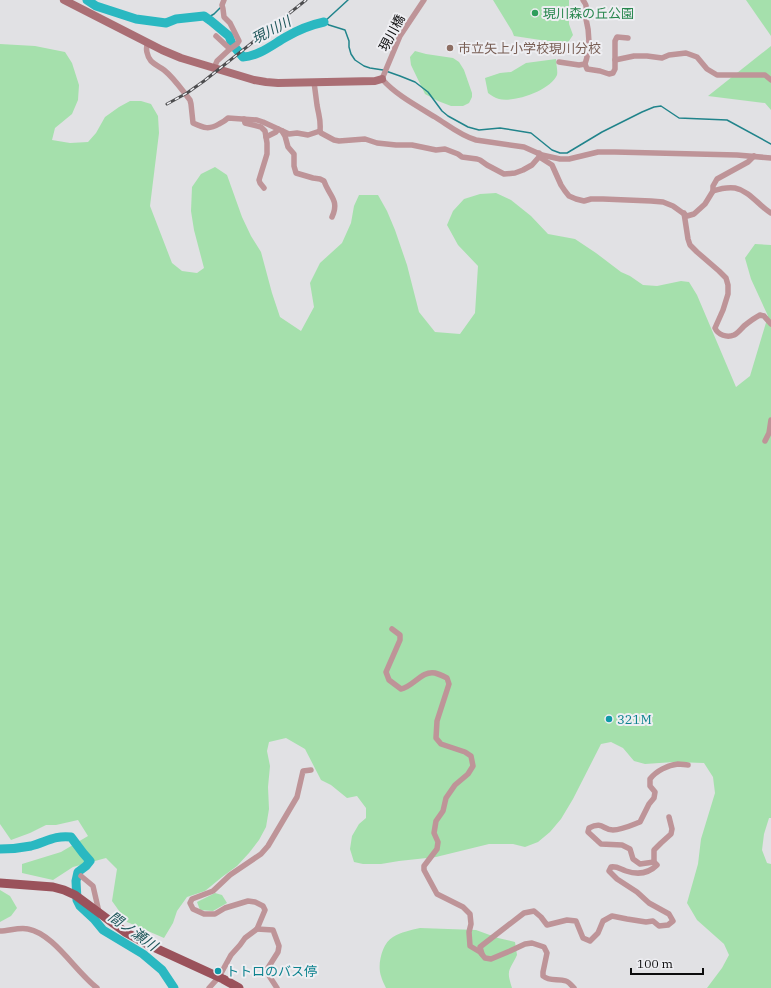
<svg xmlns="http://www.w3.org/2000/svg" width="771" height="988" font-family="'IBM Plex Serif','Noto Sans JP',serif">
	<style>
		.green { fill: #a5e0ac }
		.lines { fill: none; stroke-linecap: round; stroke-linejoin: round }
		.stream { stroke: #21848b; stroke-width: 1.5 }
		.river { stroke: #2ab8c1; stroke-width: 9 }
		.street { stroke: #be9498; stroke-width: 5.5 }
		.secondary { stroke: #aa6e74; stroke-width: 8 }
		.primary { stroke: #9a525b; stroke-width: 9 }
		.rail-casing { stroke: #4d4d4f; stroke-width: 3 }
		.rail { stroke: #eeeef2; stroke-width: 1.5; stroke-dasharray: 4.5; stroke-linecap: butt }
		.leisure-dot { fill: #2e9e5b; stroke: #eeeef2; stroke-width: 1.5 }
		.education-dot { fill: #8d6e63; stroke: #eeeef2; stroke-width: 1.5 }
		.culture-dot { fill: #0f9aa8; stroke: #eeeef2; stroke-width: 1.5 }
		.labels { text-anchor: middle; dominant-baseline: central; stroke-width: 4; stroke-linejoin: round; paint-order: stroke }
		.leisure-label { font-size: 13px; fill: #27864d; stroke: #eeeef2; text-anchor: start }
		.street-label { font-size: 13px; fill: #0c0c0d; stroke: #eeeef2 }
		.education-label { font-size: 13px; fill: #785e54; stroke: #eeeef2; text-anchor: start }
		.culture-label { font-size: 13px; fill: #0d838f; stroke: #eeeef2; text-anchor: start }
		.water-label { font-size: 14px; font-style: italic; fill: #1e565a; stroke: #eeeef2 }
	</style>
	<rect width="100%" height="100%" fill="#e1e1e4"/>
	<g class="green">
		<polygon points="493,0 569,0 569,24 573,35 567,44 514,36 512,31"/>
		<polygon points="746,0 771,0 771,36"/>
		<polygon points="0,44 35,46 65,52 72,63 79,85 78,100 72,114 55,128 52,140 70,143 88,142 96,133 105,117 119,107 130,101 141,101 151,104 158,116 159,133 150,206 172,263 182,271 197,273 204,268 194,230 191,211 192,187 201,174 215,167 227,175 242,217 251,236 261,252 272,293 280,317 301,331 314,307 310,283 320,263 342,243 351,223 354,206 359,195 378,195 387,211 395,230 407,265 419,312 435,332 460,334 475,313 478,266 458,245 447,225 453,211 464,199 480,194 496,193 511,200 531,216 548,234 575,239 596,253 621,272 630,276 643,285 657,286 681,281 689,282 697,295 736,387 750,376 768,316 751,279 745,258 755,244 771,245 771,818 769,818 764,834 762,850 767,863 771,864 771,988 707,988 722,968 729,955 724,944 697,920 687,903 698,864 701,839 715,793 713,777 704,763 674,762 645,764 634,761 623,748 611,742 601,744 573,799 561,819 550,832 538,842 525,847 513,844 489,844 436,857 399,861 381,864 363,864 354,862 350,849 352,836 359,824 366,818 366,808 357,796 347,798 331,785 321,780 305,749 286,738 269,742 267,751 270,766 268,787 269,809 266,827 259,840 249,853 237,866 222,877 205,891 187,897 177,911 173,923 164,938 127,922 112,901 117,869 106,858 73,867 53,880 22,873 22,864 61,852 88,836 78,820 56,825 46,825 30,833 11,840 0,824"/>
		<polygon points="771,46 771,110 765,103 708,96"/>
		<polygon points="415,51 426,54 453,58 459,62 464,70 472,93 472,97 469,103 463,106 451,106 438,101 425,94 411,65 410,57"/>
		<path d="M 556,59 C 556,64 558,71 557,75 C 551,90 514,103 499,99 C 495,98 491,95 488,93 L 485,78 L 500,73 L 511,72 L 526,63 Z"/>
		<polygon points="0,890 10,896 17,908 11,916 0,922"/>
		<polygon points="215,893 222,895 227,903 213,911 200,910 197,902"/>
		<path d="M 420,928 L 476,930 L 498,938 L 515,942 L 517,955 C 509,972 506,969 512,988 L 386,988 C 384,984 382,980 381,976 C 377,965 382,943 393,937 C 401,932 411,930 420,928 Z"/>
	</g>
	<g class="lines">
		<g class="stream">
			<polyline points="348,0 324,22 329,25 345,30 349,41 349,47 351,54 355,60 364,66 370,68 383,70 400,76 415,82 428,92 442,111 448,116 468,127 479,130 500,128 531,133 552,150 560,153 567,153 602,132 642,112 654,107 661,106 679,118 727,120 771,144"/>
			<polyline points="207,18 214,14 221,7"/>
		</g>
		<g class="river">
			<path d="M 87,0 L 96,6 L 136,19 L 166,23 L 176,19 L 204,16 L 211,21 L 229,36 L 232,44 L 243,57 C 259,56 272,45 286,37 C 298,30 310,25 324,22"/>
			<path d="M 0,849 C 10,849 21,848 31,846 C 46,842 55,835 71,837 L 83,853 L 90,861 L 86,866 L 78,872 L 76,881 L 77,900 L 80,906 L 94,919 L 103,930 L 143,954 L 162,970 L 174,988"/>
		</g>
		<g class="street">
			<polyline points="224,0 222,5 223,9 224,17 230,23 239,41 237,44 230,49"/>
			<path d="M 424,0 L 400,36 L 382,79 C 396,95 417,106 435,117 C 448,125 461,136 476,140 L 524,147 L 542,155 L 560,159 L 569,159 L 598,152 L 615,152 L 737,155 L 771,158"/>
			<path d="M 583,0 C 584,2 586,4 586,6 C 587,10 585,15 586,19 C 590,34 590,49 585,64 L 587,69 L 600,71 L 609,74 L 613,73 L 615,69 L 615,41 L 617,37 L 628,38"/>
			<path d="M 148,43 C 145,48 147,56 151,61 C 155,65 160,67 164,70 C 174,78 182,90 190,100 L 191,104 L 193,123 C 204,128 209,130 219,124 C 223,122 225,121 228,118 L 257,120 L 263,122 L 289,134 L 297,133 L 308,135 L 320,131"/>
			<polyline points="615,60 634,56 647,56 662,58 669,55 686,53 697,57 707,69 717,75 765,75 771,80"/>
			<polyline points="559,62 579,65 585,64"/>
			<polyline points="214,68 217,61 230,49 216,36"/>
			<path d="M 314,82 C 315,90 316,97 317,105 C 319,117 321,119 320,131 L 321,133 L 334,140 L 339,141 L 365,139 L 377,143 L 396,145 L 412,145 L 436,150 L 445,149 L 458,154 L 462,157 L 477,159 L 480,160 L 487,165 L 504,174 L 515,173 L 523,170 L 532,165 L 539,157 L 539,153"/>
			<polyline points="244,119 245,123 261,127 265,131 267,143 267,154 259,180 260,183 264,188"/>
			<path d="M 282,131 L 285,136 L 288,147 L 294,154 L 294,166 L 296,173 L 313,178 L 320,179 L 324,181 C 329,196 340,200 332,217"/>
			<polyline points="266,137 276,132 278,129"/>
			<polyline points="542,156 541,158 552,165 561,185 565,191 569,196 576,199 584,201 591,199 603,199 651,201 663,202 673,206 687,216 694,214 705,204 713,191 713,186 717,179 748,162 754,156"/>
			<path d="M 713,191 C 719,189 728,187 735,188 C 750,191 759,206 771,213"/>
			<path d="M 684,213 L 688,239 L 690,245 L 697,252 L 719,271 L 726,278 L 728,285 L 728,294 L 723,310 L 715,328 C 718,335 727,338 734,335 C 738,333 741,329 744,326 C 749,322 754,318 760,315 L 764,316 L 771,324"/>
			<polyline points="765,441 769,433 771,420"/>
			<path d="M 392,629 L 400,635 L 400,640 L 386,672 L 389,680 L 401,689 C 413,687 422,670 435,673 C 439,674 443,676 447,678 L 449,684 L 437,721 L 436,738 L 441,744 L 465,752 L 471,756 L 473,766 L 468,774 L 455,785 L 446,798 L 443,811 L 436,821 L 434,833 L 438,842 L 437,849 L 424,866 L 424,870 L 437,894 L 463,907 L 470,914 L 471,924 L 469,932 L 470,946 L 480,952 L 485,958 L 491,959 L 510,951 L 525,944 L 532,943 L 544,947 L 547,953 L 543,972 L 543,976 C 550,982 558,978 566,981 C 569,982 572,986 574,988"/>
			<path d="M 654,862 L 640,864 L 633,859 L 630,849 L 622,845 L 601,844 L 588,832 L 589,828 C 603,821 603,830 613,830 C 622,830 632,825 640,822 L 649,804 L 654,798 L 655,792 L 650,786 L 650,779 C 656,771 668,765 678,764 C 682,764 685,765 688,765"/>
			<polyline points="81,876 93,886 99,912"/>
			<polyline points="257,929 273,930 279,946 278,952 266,971 277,988"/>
			<path d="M 0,931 C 9,931 19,927 28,929 C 54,934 75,971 97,988"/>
			<path d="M 482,954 L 480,947 L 524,913 L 534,911 L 541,917 L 547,925 L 567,920 L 576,921 L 583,938 L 590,941 L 598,933 L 603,921 L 612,916 L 627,919 L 646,922 L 653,921 L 659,926 L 668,925 L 673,921 L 669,914 L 649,903 L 637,892 L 617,879 L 609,871 L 611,867 C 617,866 620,869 626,871 C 638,875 648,874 657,865 L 654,862 L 654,850 L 661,843 L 671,834 L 672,829 L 669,817"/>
			<polyline points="209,988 219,977 231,955 240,945 245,938 257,929 265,910 263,906 255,902 248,901 225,908 215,914 204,914 193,909 190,903 192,899 213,891 230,875 261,854 268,846 297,797 303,771 311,770"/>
		</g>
		<polyline class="secondary" points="64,0 162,50 181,58 254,80 266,82 278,83 375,81 382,79"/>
		<polyline class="primary" points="0,883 53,887 64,890 75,895 125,932 151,946 223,979 239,988"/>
		<defs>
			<polyline id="rail" points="167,104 187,93 204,81 306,0"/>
		</defs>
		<use href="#rail" class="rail-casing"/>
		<use href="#rail" class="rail"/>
	</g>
	<circle class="leisure-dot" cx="535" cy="13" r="4"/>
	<circle class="education-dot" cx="450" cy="48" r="4"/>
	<g class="culture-dot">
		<circle cx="609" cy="719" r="4"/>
		<circle cx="218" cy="971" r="4"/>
	</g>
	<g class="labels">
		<g class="leisure-label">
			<text x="543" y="13">現川森の丘公園</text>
		</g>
		<g class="street-label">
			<text transform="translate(392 33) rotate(-62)">現川橋</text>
		</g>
		<g class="education-label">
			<text x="458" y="48">市立矢上小学校現川分校</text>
		</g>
		<g class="culture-label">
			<text x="617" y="719">321M</text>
			<text x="226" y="971">トトロのバス停</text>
		</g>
		<g class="water-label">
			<text transform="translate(271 30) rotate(-28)">現川川</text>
			<text transform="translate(133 931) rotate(35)">間ノ瀬川</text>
		</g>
	</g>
	<path d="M631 968v6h72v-6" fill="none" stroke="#0c0c0d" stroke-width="2"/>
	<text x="637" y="968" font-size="12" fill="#0c0c0d" stroke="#eeeef2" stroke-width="3" paint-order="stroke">100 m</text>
</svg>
